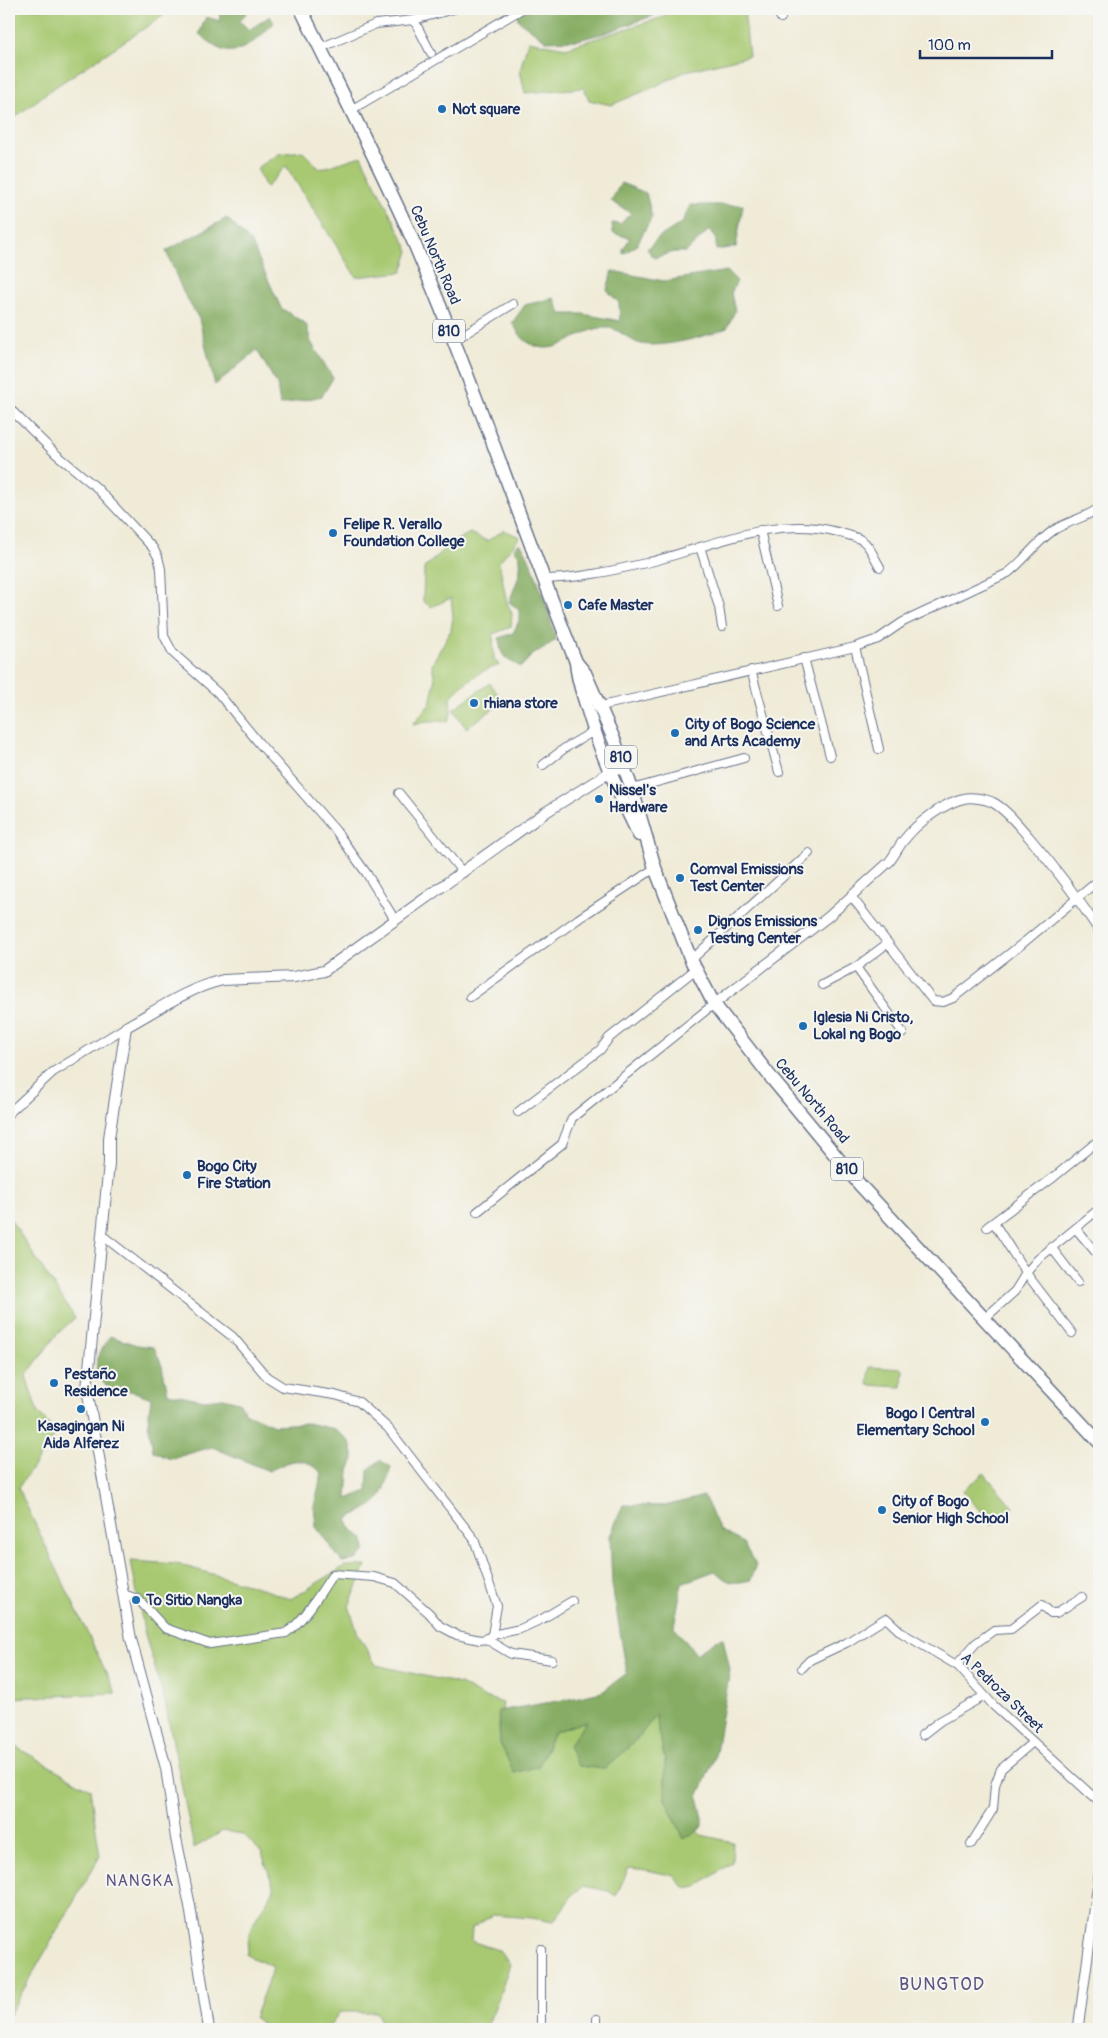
<svg xmlns="http://www.w3.org/2000/svg" width="1108" height="2038" font-family="Pangolin,sans-serif">
	<style>
		.green { fill: #a8c972; stroke: #627c68 }
		.forest { fill: #86ad64; stroke: #506e61 }
		.lines { fill: none; stroke-linecap: round; stroke-linejoin: round }
		.minor-casing { stroke: #667188; stroke-width: 10 }
		.tertiary-casing { stroke: #667188; stroke-width: 11 }
		.secondary-casing { stroke: #667188; stroke-width: 12 }
		.trunk-casing { stroke: #667188; stroke-width: 15 }
		.minor { stroke: #fff; stroke-width: 8 }
		.tertiary { stroke: #fff; stroke-width: 9 }
		.secondary { stroke: #fff; stroke-width: 10 }
		.trunk { stroke: #fff; stroke-width: 12 }
		.poi-dot { fill: #1f6fb2; stroke: #f6f6f2; stroke-width: 2 }
		.labels { text-anchor: middle; dominant-baseline: central; stroke-width: 4; stroke-linejoin: round; paint-order: stroke }
		.shield { fill: #f6f6f2; stroke: #5d6b8a; stroke-width: 1 }
		.shield-label { font-size: 14px; font-weight: bold; fill: #1b2f5e }
		.poi-label { font-size: 15px; font-weight: bold; fill: #1b2f5e; stroke: #f6f6f2; text-anchor: start }
		.street-label { font-size: 15px; fill: #1b2f5e; stroke: #f6f6f2 }
		.neighbourhood-label { font-size: 16px; letter-spacing: 1px; fill: #605481; stroke: #f6f6f2 }
		.quarter-label { font-size: 18px; letter-spacing: 1px; fill: #605481; stroke: #f6f6f2 }
	</style>
	<rect width="100%" height="100%" fill="#f6f6f2"/>
	<filter id="ink" filterUnits="userSpaceOnUse"><feTurbulence type="fractalNoise" baseFrequency=".02" numOctaves="2"/><feDisplacementMap in="SourceGraphic" scale="10" xChannelSelector="R" yChannelSelector="G"/><feConvolveMatrix kernelMatrix="1 2 1 2 8 2 1 2 1" color-interpolation-filters="sRGB"/></filter>
	<filter id="wash" filterUnits="userSpaceOnUse"><feTurbulence type="fractalNoise" baseFrequency=".0096" numOctaves="4" result="noise"/><feDisplacementMap in="SourceGraphic" scale="20" xChannelSelector="R" yChannelSelector="G"/><feGaussianBlur stdDeviation="1.12" result="paint"/><feColorMatrix in="noise" values="0 0 0 0 0 0 0 0 0 0 0 0 0 0 0 0 0 1.4 0 .05"/><feComposite in="paint" operator="in"/></filter>
	<g filter="url(#wash)">
		<rect width="100%" height="100%" fill="#f0ebd7"/>
		<g class="green">
			<polygon points="9,9 164,9 163,16 52,89 9,122"/>
			<polygon points="667,9 744,9 749,56 686,71 654,87 611,105 589,100 584,88 525,93 520,70 528,41 566,48 666,16"/>
			<polygon points="302,151 320,169 361,156 409,251 402,272 356,277 286,166 266,188 257,168 279,154"/>
			<path d="M 504,530 L 520,537 L 499,562 L 507,603 L 512,613 L 511,627 L 493,634 L 494,660 L 500,665 C 478,671 465,682 450,698 L 451,713 L 449,721 L 427,721 L 413,724 L 430,704 L 435,681 L 432,664 L 451,630 L 453,617 L 451,598 L 431,607 L 423,601 L 424,568 L 453,542 L 470,533 L 487,541 Z"/>
			<polygon points="490,683 503,702 466,728 453,709"/>
			<polygon points="9,1217 75,1318 57,1334 26,1376 38,1413 57,1433 18,1488 116,1693 10,1698 9,1701"/>
			<polygon points="870,1367 903,1369 902,1387 868,1385"/>
			<polygon points="984,1473 1013,1507 992,1525 963,1491"/>
			<polygon points="131,1561 177,1564 254,1586 291,1599 345,1566 366,1566 349,1606 358,1634 376,1665 460,1684 481,1696 503,1703 501,1715 545,1730 575,1714 586,1726 666,1705 681,1814 701,1835 733,1842 732,1862 697,1887 686,1889 674,1876 647,1870 629,1868 616,1896 608,1891 584,1886 574,1893 553,1922 532,1918 493,1915 472,1928 471,1941 498,1950 510,1964 499,1997 486,2029 385,2029 376,2012 340,2012 327,2029 269,2029 254,2018 273,1967 246,1955 251,1927 274,1889 262,1853 243,1834 223,1831 194,1848 165,1702 144,1631"/>
			<polygon points="9,1743 90,1789 100,1856 9,2015"/>
		</g>
		<g class="forest">
			<path d="M 219,9 L 249,9 L 240,21 L 249,30 L 270,16 L 274,23 C 262,35 241,57 222,50 C 214,46 206,39 199,34 L 206,17 L 220,21 Z"/>
			<polygon points="522,9 660,9 655,15 605,33 578,40 546,41 518,20 517,12"/>
			<polygon points="621,183 646,193 652,217 636,246 623,254 623,249 630,238 613,233 612,223 620,224 631,213 611,201"/>
			<polygon points="690,205 743,205 736,247 716,250 716,238 710,229 686,252 674,252 654,258 647,249 658,238 683,222"/>
			<polygon points="227,218 252,244 281,308 306,324 311,342 333,378 322,396 280,405 277,385 257,350 215,385 199,319 183,292 166,251"/>
			<path d="M 612,271 L 664,281 L 727,271 L 737,281 L 731,293 L 735,311 L 727,328 C 709,336 657,350 638,343 C 629,340 618,328 608,328 C 577,326 557,363 526,341 C 520,337 516,328 512,323 L 525,305 L 554,298 L 561,314 L 583,314 L 620,321 L 619,303 L 607,290 Z"/>
			<path d="M 520,543 C 531,554 552,622 556,640 L 532,655 L 521,667 C 504,658 501,658 499,638 L 513,633 L 519,621 L 519,610 L 509,602 C 514,588 522,574 520,559 C 519,553 515,553 514,548 Z"/>
			<path d="M 110,1336 L 137,1345 L 154,1347 L 162,1366 L 168,1393 L 205,1400 L 223,1398 L 239,1402 L 245,1412 L 274,1425 L 307,1423 L 335,1429 L 350,1442 L 354,1459 L 349,1471 L 347,1499 L 367,1491 L 368,1470 L 380,1460 L 391,1467 C 382,1504 379,1502 347,1519 L 352,1530 L 364,1539 L 365,1551 L 356,1560 L 342,1562 L 316,1527 L 314,1506 L 322,1473 C 302,1454 292,1460 269,1471 L 212,1447 L 170,1459 L 153,1451 L 148,1422 L 151,1398 L 135,1392 L 110,1389 L 96,1376 L 97,1358 Z"/>
			<path d="M 704,1496 L 720,1530 L 743,1543 L 756,1565 L 751,1580 C 733,1584 729,1584 715,1571 L 682,1583 L 674,1627 L 696,1654 L 716,1640 L 723,1638 L 730,1670 L 715,1757 L 698,1797 L 702,1813 L 702,1828 L 684,1839 L 665,1799 L 665,1761 L 655,1714 C 643,1736 623,1753 604,1769 L 578,1766 L 568,1746 L 587,1721 L 554,1732 L 539,1766 L 514,1773 L 500,1743 L 498,1711 L 570,1699 L 602,1692 L 627,1673 L 612,1585 L 610,1536 L 623,1505 L 665,1506 Z"/>
		</g>
	</g>
	<g filter="url(#ink)">
		<g class="lines">
			<defs>
				<g id="minor">
					<polyline points="776,9 781,18"/>
					<polyline points="414,20 431,53"/>
					<polyline points="320,48 376,24 414,20 454,9"/>
					<polyline points="351,110 522,9"/>
					<polyline points="453,341 513,304"/>
					<polyline points="9,408 56,454 96,487 153,548 158,557 161,569 164,636 173,653 218,693 259,743 336,831 367,874 395,920"/>
					<polyline points="760,530 778,606"/>
					<polyline points="700,547 719,607 722,627"/>
					<path d="M 545,579 C 580,578 611,571 646,563 C 708,548 773,514 838,532 C 846,535 856,536 863,541 C 870,546 875,559 880,567"/>
					<polyline points="855,647 879,749"/>
					<polyline points="804,658 830,756"/>
					<polyline points="751,670 779,772"/>
					<path d="M 597,707 L 855,647 L 878,639 L 903,622 L 1008,573 C 1025,560 1036,542 1054,530 C 1068,521 1086,518 1099,508"/>
					<polyline points="543,765 565,748 594,731"/>
					<polyline points="632,789 744,758"/>
					<polyline points="399,793 463,873"/>
					<polyline points="851,896 933,1001 943,1002 953,998 1022,944 1099,880"/>
					<polyline points="691,960 809,853"/>
					<polyline points="856,967 903,1033"/>
					<polyline points="822,985 856,967 888,943"/>
					<polyline points="470,997 578,919 655,868"/>
					<polyline points="518,1112 600,1050 609,1038 696,969"/>
					<polyline points="9,1113 53,1072 126,1027"/>
					<polyline points="477,1212 562,1144 572,1118 714,1004"/>
					<polyline points="994,1223 1026,1273 1072,1333"/>
					<polyline points="987,1227 1054,1177 1099,1140"/>
					<polyline points="1076,1229 1099,1256"/>
					<path d="M 103,1236 L 233,1337 L 267,1377 L 283,1387 L 335,1395 L 359,1402 L 388,1428 L 474,1539 L 497,1606 L 492,1635 L 486,1639 L 480,1640 L 457,1635 L 440,1626 L 429,1613 L 395,1583 L 374,1577 L 333,1574 C 319,1594 306,1619 286,1633 L 210,1644 L 165,1628 L 138,1599 L 123,1594"/>
					<polyline points="1051,1247 1078,1282"/>
					<polyline points="984,1319 1015,1291 1026,1273 1038,1259 1099,1209"/>
					<polyline points="492,1635 520,1629 542,1619 572,1601"/>
					<polyline points="486,1639 511,1654 552,1660"/>
					<polyline points="958,1666 960,1661 976,1643 994,1630 1011,1629 1042,1605 1051,1613 1056,1613 1082,1597"/>
					<polyline points="802,1668 810,1660 846,1643 886,1618 902,1633 958,1666 994,1706 1099,1802"/>
					<polyline points="922,1735 940,1721 984,1696"/>
					<polyline points="971,1844 993,1809 995,1785 1001,1769 1033,1742"/>
					<polyline points="541,1949 541,2029"/>
					<polyline points="597,2019 597,2029"/>
				</g>
				<g id="tertiary">
					<path d="M 714,1004 L 828,917 L 889,862 C 895,855 898,847 904,840 C 916,824 946,801 966,798 C 973,797 985,799 992,802 C 1006,809 1018,825 1028,836 C 1054,866 1077,897 1099,930"/>
					<polyline points="1078,2029 1099,1875"/>
				</g>
				<path id="secondary" d="M 209,2029 L 190,1906 L 176,1838 L 166,1768 L 131,1639 L 87,1389 L 109,1163 L 109,1138 L 126,1027 C 157,1010 188,988 223,980 L 294,977 L 324,971 L 546,812 L 610,772 L 625,767"/>
				<g id="trunk">
					<path d="M 301,9 C 339,87 379,164 414,243 C 473,381 521,524 576,662 L 585,673 L 615,742 L 632,789 L 655,868 L 691,960 L 714,1004 L 773,1080 L 860,1185 L 1099,1442"/>
					<path d="M 576,662 C 577,680 583,694 588,711 C 601,754 619,795 639,835"/>
				</g>
			</defs>
			<use href="#minor" class="minor-casing"/>
			<use href="#tertiary" class="tertiary-casing"/>
			<use href="#secondary" class="secondary-casing"/>
			<use href="#trunk" class="trunk-casing"/>
			<use href="#minor" class="minor"/>
			<use href="#tertiary" class="tertiary"/>
			<use href="#secondary" class="secondary"/>
			<use href="#trunk" class="trunk"/>
		</g>
	</g>
	<g class="poi-dot">
		<circle cx="442" cy="109" r="5"/>
		<circle cx="333" cy="533" r="5"/>
		<circle cx="568" cy="605" r="5"/>
		<circle cx="474" cy="703" r="5"/>
		<circle cx="675" cy="733" r="5"/>
		<circle cx="599" cy="799" r="5"/>
		<circle cx="680" cy="878" r="5"/>
		<circle cx="698" cy="930" r="5"/>
		<circle cx="803" cy="1026" r="5"/>
		<circle cx="187" cy="1175" r="5"/>
		<circle cx="54" cy="1383" r="5"/>
		<circle cx="81" cy="1409" r="5"/>
		<circle cx="985" cy="1422" r="5"/>
		<circle cx="882" cy="1510" r="5"/>
		<circle cx="136" cy="1600" r="5"/>
	</g>
	<g class="labels">
		<g class="shield">
			<rect x="433" y="319.5" width="32" height="23" rx="4"/>
			<rect x="605" y="745.5" width="32" height="23" rx="4"/>
			<rect x="831" y="1157.5" width="32" height="23" rx="4"/>
		</g>
		<g class="shield-label">
			<text x="449" y="331">810</text>
			<text x="621" y="757">810</text>
			<text x="847" y="1169">810</text>
		</g>
		<g class="poi-label">
			<text x="452" y="109">Not square</text>
			<text x="343" y="524">Felipe R. Verallo<tspan x="343" dy="17">Foundation College</tspan></text>
			<text x="578" y="605">Cafe Master</text>
			<text x="484" y="703">rhiana store</text>
			<text x="685" y="724">City of Bogo Science<tspan x="685" dy="17">and Arts Academy</tspan></text>
			<text x="609" y="790">Nissel's<tspan x="609" dy="17">Hardware</tspan></text>
			<text x="690" y="869">Comval Emissions<tspan x="690" dy="17">Test Center</tspan></text>
			<text x="708" y="921">Dignos Emissions<tspan x="708" dy="17">Testing Center</tspan></text>
			<text x="813" y="1017">Iglesia Ni Cristo,<tspan x="813" dy="17">Lokal ng Bogo</tspan></text>
			<text x="197" y="1166">Bogo City<tspan x="197" dy="17">Fire Station</tspan></text>
			<text x="64" y="1374">Pestaño<tspan x="64" dy="17">Residence</tspan></text>
			<text x="975" y="1413" text-anchor="end">Bogo I Central<tspan x="975" dy="17">Elementary School</tspan></text>
			<text x="81" y="1426" text-anchor="middle">Kasagingan Ni<tspan x="81" dy="17">Aida Alferez</tspan></text>
			<text x="892" y="1501">City of Bogo<tspan x="892" dy="17">Senior High School</tspan></text>
			<text x="146" y="1600">To Sitio Nangka</text>
		</g>
		<g class="street-label">
			<text transform="translate(435 255) rotate(67)">Cebu North Road</text>
			<text transform="translate(812 1101) rotate(50)">Cebu North Road</text>
			<text transform="translate(1002 1693) rotate(44)">A Pedroza Street</text>
		</g>
		<g class="neighbourhood-label">
			<text x="140" y="1881">NANGKA</text>
		</g>
		<g class="quarter-label">
			<text x="942" y="1984">BUNGTOD</text>
		</g>
	</g>
	<rect width="1108" height="2038" fill="none" stroke="#f6f6f2" stroke-width="30"/>
	<path d="M920 50v8h132v-8" fill="none" stroke="#1b2f5e" stroke-width="2.5"/>
	<text x="928" y="50" font-size="15" fill="#1b2f5e" stroke="#f6f6f2" stroke-width="4" paint-order="stroke">100 m</text>
</svg>
